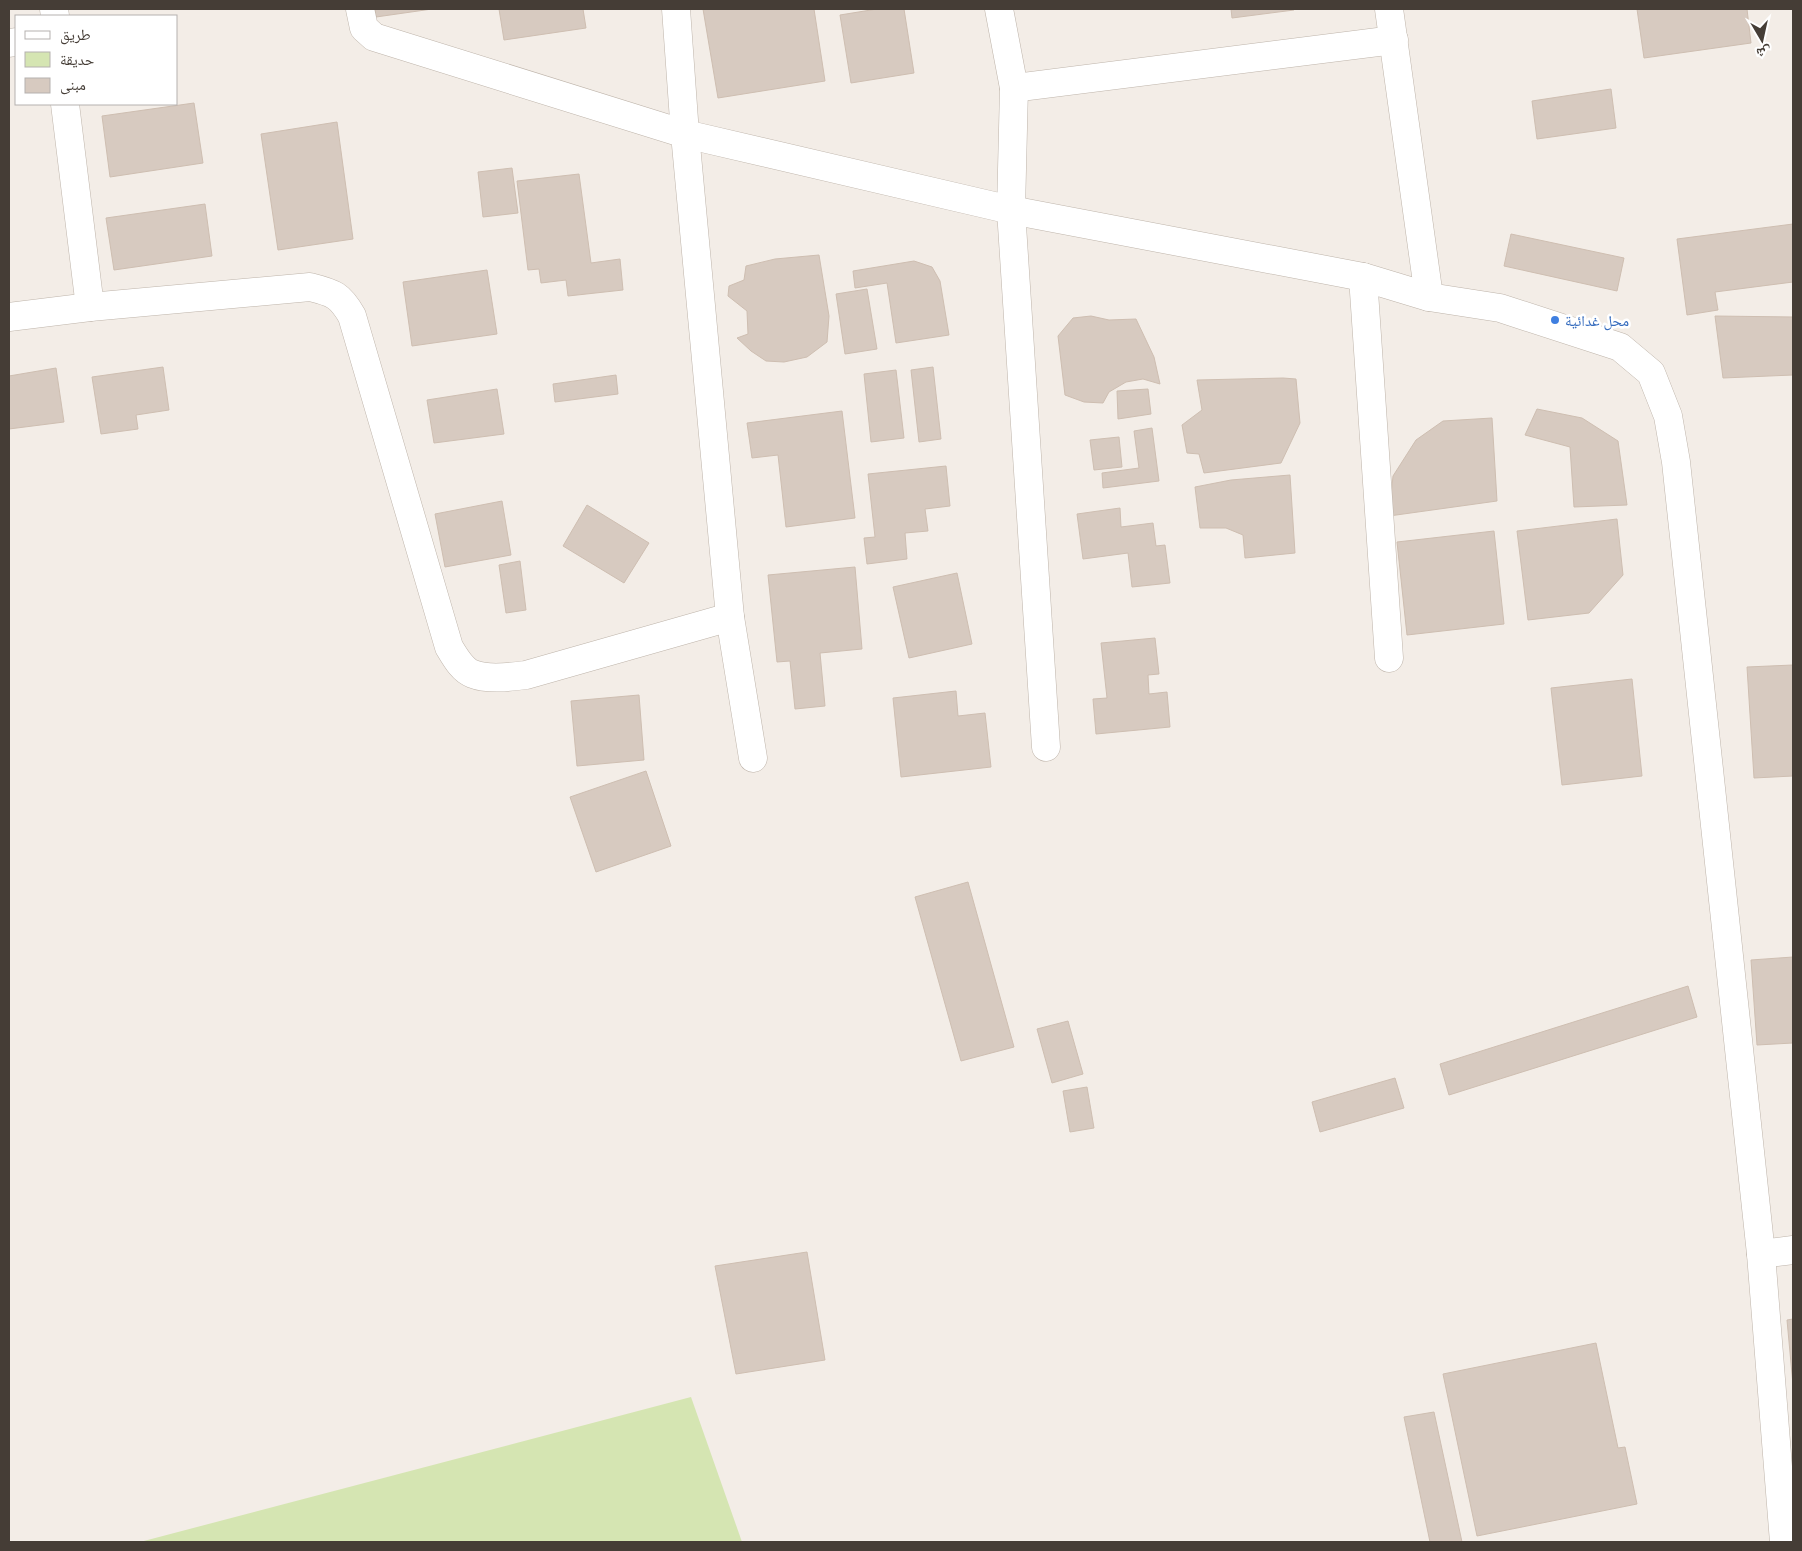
<svg xmlns="http://www.w3.org/2000/svg" width="1802" height="1551" font-family="Lato,'Noto Naskh Arabic',sans-serif">
	<style>
		.green { fill: #d5e5b2 }
		.building { fill: #d7cac0; stroke: #cebeb1 }
		.lines { fill: none; stroke-linecap: round; stroke-linejoin: round }
		.minor-casing { stroke: #beb4aa; stroke-width: 29 }
		.minor { stroke: #fff; stroke-width: 28 }
		.shop-dot { fill: #3f7fe0; stroke: #fff; stroke-width: 2 }
		.labels { text-anchor: middle; dominant-baseline: central; stroke-width: 5; stroke-linejoin: round; paint-order: stroke }
		.shop-label { font-size: 15px; fill: #366cbe; stroke: #fff; text-anchor: start }
	</style>
	<rect width="100%" height="100%" fill="#f3ede7"/>
	<polygon class="green" points="691,1397 742,1542 140,1542"/>
	<g class="building">
		<polygon points="375,9 432,9 376,17"/>
		<polygon points="499,9 583,9 586,28 504,40"/>
		<polygon points="703,9 814,9 825,81 718,98"/>
		<polygon points="877,9 904,9 914,73 851,83 840,15"/>
		<polygon points="1231,9 1294,9 1294,10 1232,18"/>
		<polygon points="1637,9 1747,9 1751,43 1644,58"/>
		<polygon points="1611,89 1616,128 1537,139 1532,101"/>
		<polygon points="194,103 203,163 110,177 102,116"/>
		<polygon points="337,122 353,239 278,250 261,134"/>
		<polygon points="512,168 518,213 483,217 478,172"/>
		<polygon points="579,174 591,263 620,259 623,290 568,296 566,280 541,283 539,269 528,270 517,181"/>
		<polygon points="205,204 212,256 114,270 106,218"/>
		<polygon points="1793,224 1793,282 1715,292 1718,310 1687,315 1677,239"/>
		<polygon points="1511,234 1624,258 1617,291 1504,266"/>
		<polygon points="819,255 829,316 827,342 807,357 784,362 766,361 751,351 737,338 748,334 747,311 728,296 729,286 744,280 746,266 775,259"/>
		<polygon points="914,261 932,267 940,281 949,335 896,343 887,283 855,288 853,271"/>
		<polygon points="487,270 497,334 412,346 403,282"/>
		<polygon points="867,289 877,349 845,354 836,294"/>
		<polygon points="1091,316 1109,320 1136,319 1154,357 1160,384 1143,379 1126,382 1109,392 1103,403 1084,402 1065,395 1058,336 1073,318"/>
		<polygon points="1715,316 1793,317 1793,375 1723,378"/>
		<polygon points="163,367 169,410 136,415 138,429 101,434 92,377"/>
		<polygon points="933,367 941,439 919,442 911,370"/>
		<polygon points="56,368 64,422 9,429 9,376"/>
		<polygon points="896,370 904,438 871,442 864,374"/>
		<polygon points="616,375 618,394 555,402 553,384"/>
		<polygon points="1283,378 1296,379 1300,423 1281,463 1204,473 1199,454 1187,453 1182,425 1202,410 1197,380"/>
		<polygon points="497,389 504,434 434,443 427,400"/>
		<polygon points="1148,389 1151,414 1118,419 1117,391"/>
		<polygon points="1537,409 1582,418 1618,441 1627,505 1574,507 1570,447 1525,435"/>
		<polygon points="842,411 855,518 786,527 778,455 752,458 747,423"/>
		<polygon points="1492,418 1497,501 1389,516 1393,476 1416,440 1443,421"/>
		<polygon points="1152,428 1159,481 1103,488 1102,473 1139,468 1134,431"/>
		<polygon points="1119,437 1122,467 1094,470 1090,440"/>
		<polygon points="946,466 950,506 925,509 928,531 905,533 907,559 867,564 864,538 875,537 868,474"/>
		<polygon points="1290,475 1295,553 1245,558 1243,535 1226,528 1200,528 1195,487 1231,480"/>
		<polygon points="502,501 511,555 445,567 435,514"/>
		<polygon points="587,505 649,543 624,583 563,546"/>
		<polygon points="1120,508 1121,527 1153,523 1156,546 1165,545 1170,583 1132,587 1128,553 1083,559 1077,514"/>
		<polygon points="1617,519 1623,575 1589,613 1528,620 1517,531"/>
		<polygon points="1494,531 1504,624 1407,635 1397,542"/>
		<polygon points="520,561 526,610 506,613 499,565"/>
		<polygon points="855,567 862,649 820,653 825,706 795,709 790,661 777,662 768,575"/>
		<polygon points="957,573 972,644 909,658 893,587"/>
		<polygon points="1155,638 1159,674 1148,675 1149,694 1167,692 1170,727 1096,734 1093,699 1107,698 1101,643"/>
		<polygon points="1793,665 1793,776 1754,778 1747,667"/>
		<polygon points="1632,679 1642,776 1562,785 1551,688"/>
		<polygon points="956,691 958,716 985,713 991,767 901,777 893,698"/>
		<polygon points="639,695 644,760 577,766 571,701"/>
		<polygon points="646,771 671,846 596,872 570,797"/>
		<polygon points="968,882 1014,1047 961,1061 915,897"/>
		<polygon points="1793,957 1793,1043 1757,1045 1751,960"/>
		<polygon points="1688,986 1697,1017 1449,1095 1440,1064"/>
		<polygon points="1068,1021 1083,1074 1052,1083 1037,1029"/>
		<polygon points="1395,1078 1404,1108 1320,1132 1312,1102"/>
		<polygon points="1087,1087 1094,1128 1070,1132 1063,1091"/>
		<polygon points="807,1252 825,1360 736,1374 715,1266"/>
		<polygon points="1793,1319 1793,1385 1787,1320"/>
		<polygon points="1596,1343 1618,1448 1625,1447 1637,1504 1477,1536 1443,1374"/>
		<polygon points="1434,1412 1462,1542 1430,1542 1404,1417"/>
	</g>
	<g class="lines">
		<defs>
			<g id="minor">
				<polyline points="54,9 55,16"/>
				<polyline points="360,9 364,28 374,37 685,134 1011,210 1363,277 1429,297 1500,308 1620,347 1651,373 1668,416 1676,462 1761,1254 1784,1542"/>
				<polyline points="676,9 685,134 730,617 753,758"/>
				<polyline points="999,9 1014,88 1011,210 1046,747"/>
				<polyline points="1389,9 1429,297"/>
				<polyline points="9,43 16,42"/>
				<polyline points="1014,88 1394,40"/>
				<polyline points="65,104 90,307"/>
				<polyline points="1363,277 1389,658"/>
				<path d="M 9,317 L 90,307 L 310,287 C 334,293 340,295 352,316 L 449,647 C 455,657 462,670 473,674 C 488,680 511,677 526,675 L 730,617"/>
				<polyline points="1761,1254 1793,1250"/>
			</g>
		</defs>
		<use href="#minor" class="minor-casing"/>
		<use href="#minor" class="minor"/>
	</g>
	<circle class="shop-dot" cx="1555" cy="320" r="5"/>
	<g class="labels">
		<g class="shop-label">
			<text x="1565" y="320">محل غدائية</text>
		</g>
	</g>
	<rect width="1802" height="1551" fill="none" stroke="#453d36" stroke-width="20"/>
	<rect x="15" y="15" width="162" height="90" fill="#ffffff" stroke="#b5b1af"/>
	<rect x="25" y="31" width="25" height="8" fill="#ffffff" stroke="#b5b1af"/>
	<text x="60" y="40" font-size="15" fill="#453d36">طريق</text>
	<rect x="25" y="52" width="25" height="15" fill="#d5e5b2" stroke="#b5b1af"/>
	<text x="60" y="65" font-size="15" fill="#453d36">حديقة</text>
	<rect x="25" y="78" width="25" height="15" fill="#d7cac0" stroke="#b5b1af"/>
	<text x="60" y="90" font-size="15" fill="#453d36">مبنى</text>
	<g transform="translate(1762 40) rotate(171)" stroke="#ffffff" stroke-width="4" paint-order="stroke">
	<path d="M0-4L9 19L0 12L-9 19Z" fill="#453d36"/>
	<text y="-8" font-size="14" font-weight="bold" text-anchor="middle" fill="#453d36">ش</text>
	</g>
</svg>
